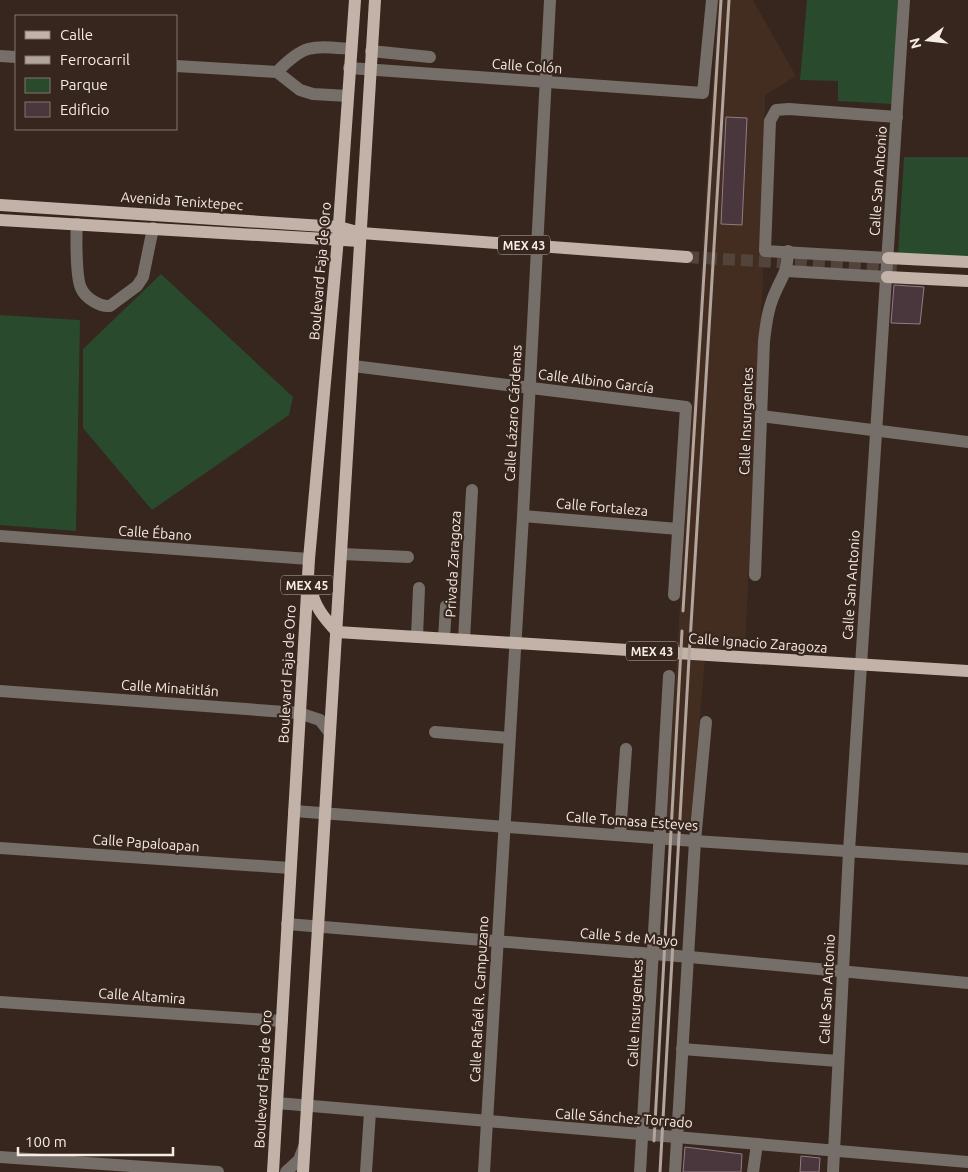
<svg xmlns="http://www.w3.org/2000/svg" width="968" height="1172" font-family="Ubuntu,sans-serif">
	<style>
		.built { fill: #432d21 }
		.green { fill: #294a2c }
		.building { fill: #4a373d; stroke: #927c83 }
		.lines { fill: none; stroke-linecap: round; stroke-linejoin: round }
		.major-tunnel { stroke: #53443b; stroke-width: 12; stroke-dasharray: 12 6; stroke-linecap: butt }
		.minor { stroke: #766e69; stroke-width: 12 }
		.major { stroke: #c3b2a7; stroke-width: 12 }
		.rail { stroke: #b2a59e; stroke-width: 3 }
		.labels { text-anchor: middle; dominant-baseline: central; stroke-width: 4.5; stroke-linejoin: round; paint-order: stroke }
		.shield { fill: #36261d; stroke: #bcb0a9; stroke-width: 1 }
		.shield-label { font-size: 12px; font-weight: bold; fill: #f6ebe5 }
		.street-label { font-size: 14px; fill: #f6ebe5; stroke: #36261d }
	</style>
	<rect width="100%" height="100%" fill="#36261d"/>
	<polygon class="built" points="718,0 753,0 796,76 765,95 763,278 745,648 706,647 690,832 666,830"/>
	<g class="green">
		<polygon points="807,0 898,0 892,104 838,101 838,81 800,80"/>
		<polygon points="904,157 968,157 968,259 898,255"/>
		<polygon points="161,274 293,397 289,415 152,510 83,428 83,349"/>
		<polygon points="0,315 80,320 76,531 0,525"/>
	</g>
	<g class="building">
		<polygon points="726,117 747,118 742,225 721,224"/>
		<polygon points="894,285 924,287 920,324 891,323"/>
		<polygon points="685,1147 742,1154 741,1172 683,1172"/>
		<polygon points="801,1156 820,1158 819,1172 800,1172"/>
	</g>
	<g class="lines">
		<polyline class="major-tunnel" points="687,257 899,269"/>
		<g class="minor">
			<polyline points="371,51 430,57"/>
			<polyline points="0,56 16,57"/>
			<polyline points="176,66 277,72 300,90 313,94 348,96"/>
			<polyline points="349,68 703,93 712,0"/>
			<path d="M 277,72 C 305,43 313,46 351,49"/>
			<path d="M 77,224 C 76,237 76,278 81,288 C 85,298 100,307 110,306 L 137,286 L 143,277 L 153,228"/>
			<polyline points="888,258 765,251 770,121 776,110 789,109 897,117"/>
			<polyline points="787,271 887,277"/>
			<polyline points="353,366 686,407 674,595"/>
			<polyline points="761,416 968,442"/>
			<polyline points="523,516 678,529"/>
			<polyline points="0,536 309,559"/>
			<polyline points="342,554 408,557"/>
			<path d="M 755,575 L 764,341 C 766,324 768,308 775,293 C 783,274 787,274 788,251"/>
			<polyline points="417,637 419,588"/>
			<polyline points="444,638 446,606"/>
			<polyline points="464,640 472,490"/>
			<polyline points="0,691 299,713 320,720 330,733"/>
			<polyline points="435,732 509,738"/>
			<polyline points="294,811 695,841 968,859"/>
			<polyline points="620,835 626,749"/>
			<polyline points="0,848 290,868"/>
			<polyline points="287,924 690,957 968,983"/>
			<polyline points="0,1002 282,1021"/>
			<polyline points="682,1049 838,1061"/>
			<polyline points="277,1103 968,1162"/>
			<polyline points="0,1157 218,1172"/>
			<polyline points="286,1172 299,1160 304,1147"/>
			<polyline points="366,1172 370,1112"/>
			<polyline points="484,1172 523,516 550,0"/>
			<polyline points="640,1172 669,676"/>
			<polyline points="675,1172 695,841 706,722"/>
			<polyline points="753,1172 757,1144"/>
			<polyline points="833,1172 849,851 904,0"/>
		</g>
		<g class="major">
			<polyline points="0,205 339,227 361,233 687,257"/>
			<polyline points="0,220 360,241"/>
			<polyline points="888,258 968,262"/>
			<polyline points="887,277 968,281"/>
			<path d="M 311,588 C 314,606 324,618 337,632 L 968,671"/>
			<polyline points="273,1172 309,559 338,238 355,0"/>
			<polyline points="303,1172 375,0"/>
		</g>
		<g class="rail">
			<polyline points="683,611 721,0"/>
			<polyline points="654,1141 682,631"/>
			<path d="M 660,1172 C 680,781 706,391 729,0"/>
		</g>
	</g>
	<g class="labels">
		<g class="shield">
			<rect x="498" y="235.5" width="52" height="19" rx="4"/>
			<rect x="281" y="575.5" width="52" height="19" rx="4"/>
			<rect x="626" y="641.5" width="52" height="19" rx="4"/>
		</g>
		<g class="shield-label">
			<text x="524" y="245">MEX 43</text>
			<text x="307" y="585">MEX 45</text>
			<text x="652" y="651">MEX 43</text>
		</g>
		<g class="street-label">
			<text transform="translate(527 66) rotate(4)">Calle Colón</text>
			<text transform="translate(878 181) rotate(-86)">Calle San Antonio</text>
			<text transform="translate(182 201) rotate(4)">Avenida Tenixtepec</text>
			<text transform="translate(320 271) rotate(-85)">Boulevard Faja de Oro</text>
			<text transform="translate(596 381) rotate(7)">Calle Albino García</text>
			<text transform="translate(513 413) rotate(-87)">Calle Lázaro Cárdenas</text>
			<text transform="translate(746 421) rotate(-88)">Calle Insurgentes</text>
			<text transform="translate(602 507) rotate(5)">Calle Fortaleza</text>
			<text transform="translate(155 533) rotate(4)">Calle Ébano</text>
			<text transform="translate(453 564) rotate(-87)">Privada Zaragoza</text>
			<text transform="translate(851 585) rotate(-86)">Calle San Antonio</text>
			<text transform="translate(758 643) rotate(4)">Calle Ignacio Zaragoza</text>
			<text transform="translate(287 674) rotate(-87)">Boulevard Faja de Oro</text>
			<text transform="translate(170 688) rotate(4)">Calle Minatitlán</text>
			<text transform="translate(632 821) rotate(4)">Calle Tomasa Esteves</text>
			<text transform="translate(146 843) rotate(4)">Calle Papaloapan</text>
			<text transform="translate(629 937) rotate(5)">Calle 5 de Mayo</text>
			<text transform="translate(827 989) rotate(-87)">Calle San Antonio</text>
			<text transform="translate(142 996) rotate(4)">Calle Altamira</text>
			<text transform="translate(479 999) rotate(-87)">Calle Rafaél R. Campuzano</text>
			<text transform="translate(635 1013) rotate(-87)">Calle Insurgentes</text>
			<text transform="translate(263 1079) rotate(-87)">Boulevard Faja de Oro</text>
			<text transform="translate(624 1118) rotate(4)">Calle Sánchez Torrado</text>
		</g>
	</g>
	<rect x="15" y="15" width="162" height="115" fill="#36261d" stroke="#83756d"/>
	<rect x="25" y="31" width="25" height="8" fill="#c3b2a7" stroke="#83756d"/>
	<text x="60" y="40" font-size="15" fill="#f6ebe5">Calle</text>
	<rect x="25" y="56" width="25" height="8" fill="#b2a59e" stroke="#83756d"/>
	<text x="60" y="65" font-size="15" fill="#f6ebe5">Ferrocarril</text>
	<rect x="25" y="78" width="25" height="15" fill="#294a2c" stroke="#83756d"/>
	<text x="60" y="90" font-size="15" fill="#f6ebe5">Parque</text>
	<rect x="25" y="102" width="25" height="15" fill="#4a373d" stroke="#83756d"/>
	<text x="60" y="115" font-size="15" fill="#f6ebe5">Edificio</text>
	<g transform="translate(928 40) rotate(255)" stroke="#36261d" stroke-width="4" paint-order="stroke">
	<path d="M0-4L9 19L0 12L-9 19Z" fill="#f6ebe5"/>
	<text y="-8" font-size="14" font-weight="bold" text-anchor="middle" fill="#f6ebe5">N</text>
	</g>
	<path d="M18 1147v8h155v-8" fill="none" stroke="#f6ebe5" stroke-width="2.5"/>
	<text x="25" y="1147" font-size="15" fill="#f6ebe5" stroke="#36261d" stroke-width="4" paint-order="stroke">100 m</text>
</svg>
